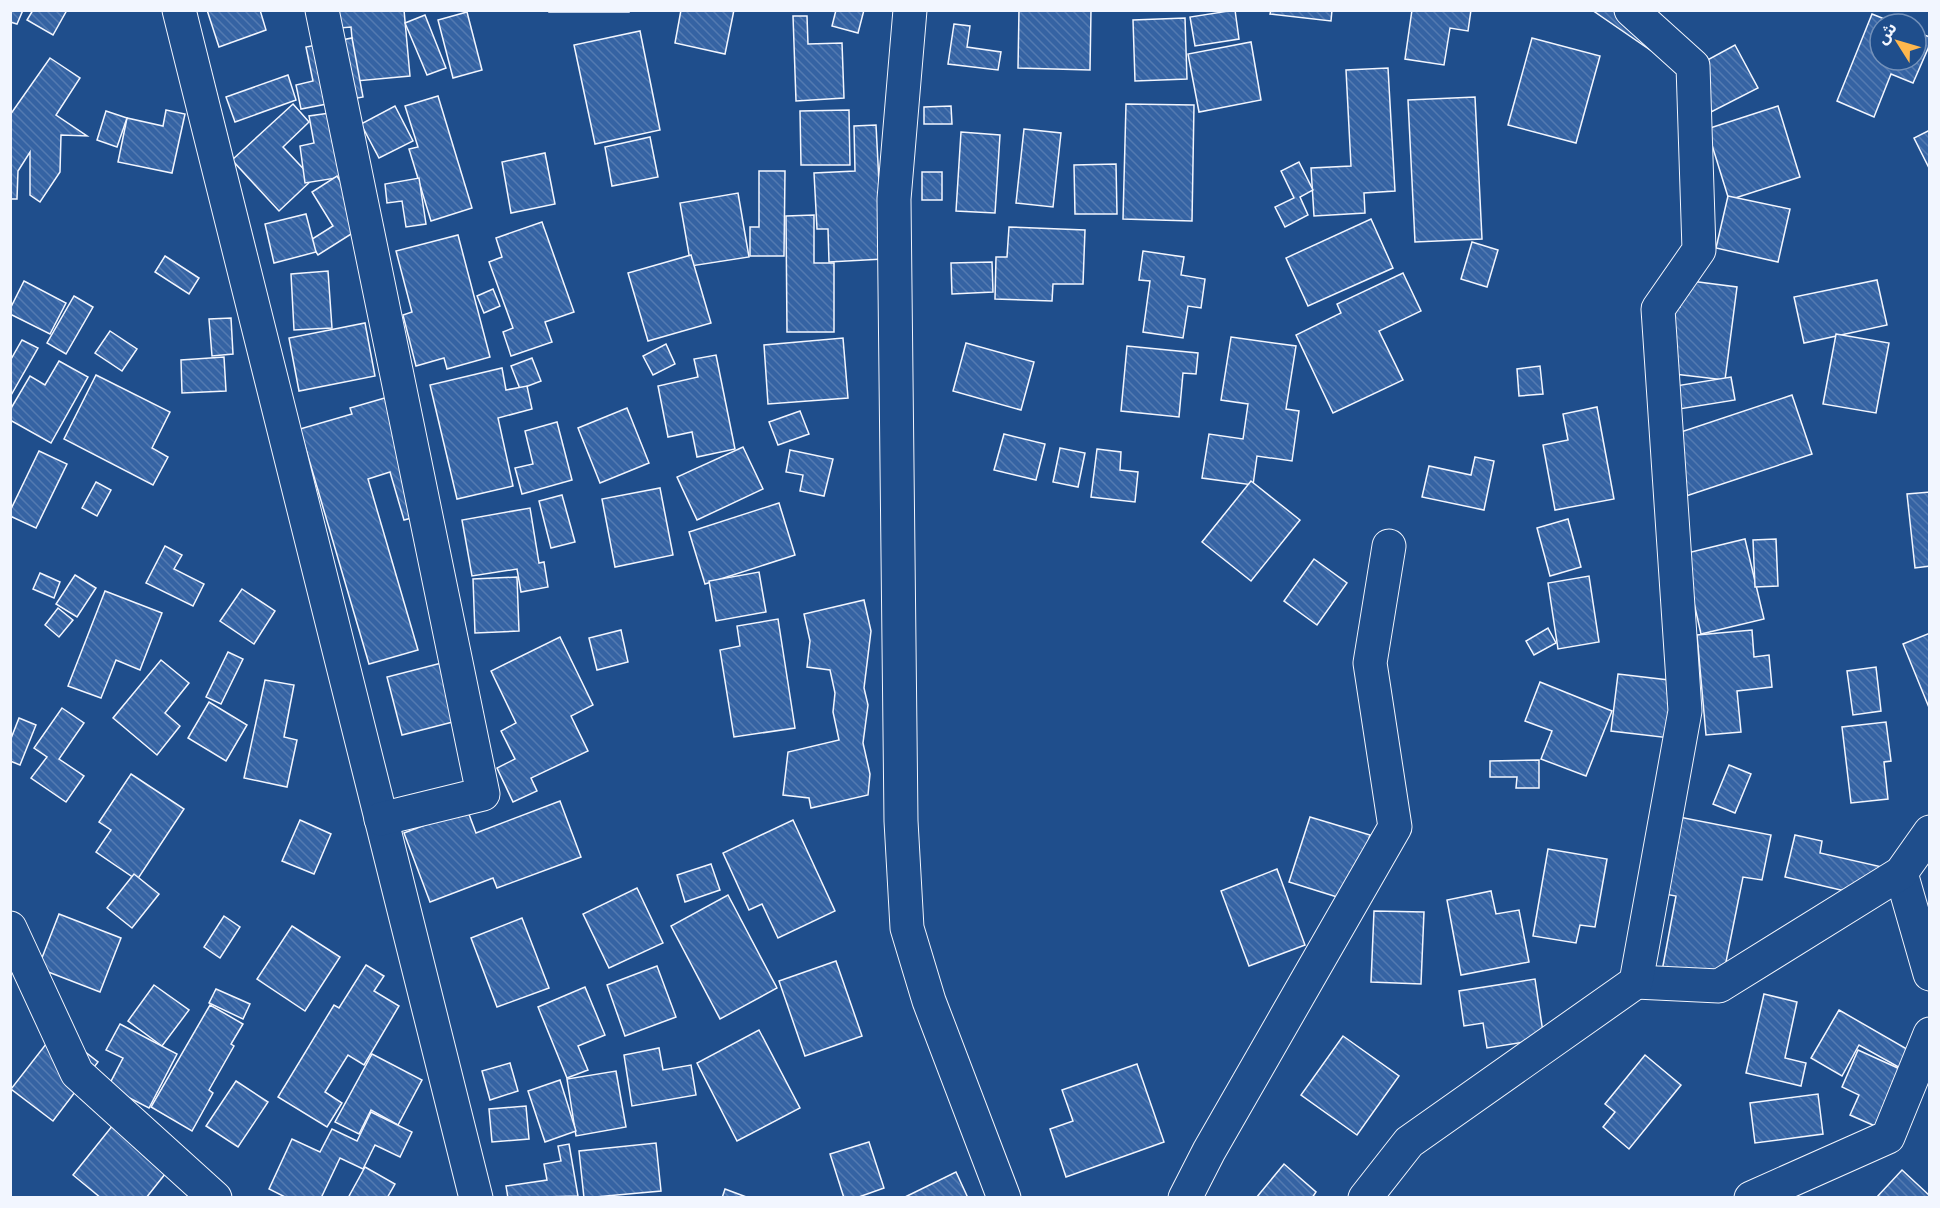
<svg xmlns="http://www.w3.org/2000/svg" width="1940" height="1208" font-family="'Exo 2','Noto Sans Arabic',sans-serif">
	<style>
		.building { fill: url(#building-back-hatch); stroke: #f2f6ff; stroke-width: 1.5 }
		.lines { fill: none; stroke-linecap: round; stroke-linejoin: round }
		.minor-casing { stroke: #f2f6ff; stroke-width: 35 }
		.minor { stroke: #1f4e8c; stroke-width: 33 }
	</style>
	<defs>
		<pattern id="building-back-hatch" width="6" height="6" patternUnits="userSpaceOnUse" patternTransform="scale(1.5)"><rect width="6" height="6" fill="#3563a3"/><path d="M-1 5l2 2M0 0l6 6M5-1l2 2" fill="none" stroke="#537ab1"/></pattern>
	</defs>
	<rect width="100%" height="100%" fill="#1f4e8c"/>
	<g class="building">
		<polygon points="10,10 23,10 17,24 10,22"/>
		<polygon points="33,10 67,10 53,35 27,20"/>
		<polygon points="207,10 260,10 266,30 219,47"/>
		<polygon points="314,10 404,10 410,76 356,81 351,27 316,30"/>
		<rect x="549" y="10" width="80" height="2"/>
		<polygon points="681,10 734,10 725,54 675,43"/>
		<polygon points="836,10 864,10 858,33 832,26"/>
		<polygon points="1019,10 1091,10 1090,70 1018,68"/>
		<polygon points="1235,10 1239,39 1195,46 1190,17"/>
		<polygon points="1271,10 1332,10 1331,21 1270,14"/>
		<polygon points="1412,10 1471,10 1468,31 1450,28 1444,65 1405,59"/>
		<polygon points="1592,10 1650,10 1656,54"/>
		<polygon points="467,12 482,70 453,78 438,20"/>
		<polygon points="1872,14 1897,24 1880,24 1880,60 1916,60 1916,32 1930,37 1930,44 1913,83 1891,74 1874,117 1837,101"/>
		<polygon points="425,15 446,68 427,75 405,23"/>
		<polygon points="793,16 807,16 808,44 842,43 844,98 796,101"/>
		<polygon points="1185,18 1187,79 1135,81 1133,20"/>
		<polygon points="954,24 970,26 967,47 1001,52 998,70 948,64"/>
		<polygon points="640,31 660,130 595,144 574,45"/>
		<polygon points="352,38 363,97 301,109 296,85 313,81 306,47"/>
		<polygon points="1532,38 1600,56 1576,143 1508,125"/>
		<polygon points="1251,42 1261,100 1199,112 1188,54"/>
		<polygon points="1735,45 1758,88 1711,112 1689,70"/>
		<polygon points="50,58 80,78 56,115 87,136 61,135 60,172 40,202 30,195 30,152 18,171 17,199 10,199 10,115"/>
		<polygon points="1388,68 1395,191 1364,193 1365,213 1314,216 1311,168 1351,166 1346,70"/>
		<polygon points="288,75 296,100 235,122 226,97"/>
		<polygon points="438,96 472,208 431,221 409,149 418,147 405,106"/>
		<polygon points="1475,97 1482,239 1415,242 1408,100"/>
		<polygon points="293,104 309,122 283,147 313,179 279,211 232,160"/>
		<polygon points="1126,104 1194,105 1192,221 1123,219"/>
		<polygon points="395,106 413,141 379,158 361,124"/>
		<polygon points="951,106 952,124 924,124 924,107"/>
		<polygon points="1778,106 1800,177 1729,200 1707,129"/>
		<polygon points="166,110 185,114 172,173 118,162 127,118 163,126"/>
		<polygon points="849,110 850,165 801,165 800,111"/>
		<polygon points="106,111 127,118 117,147 97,140"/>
		<polygon points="344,111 355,175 305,183 300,146 314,143 309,116"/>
		<polygon points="876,125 883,259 829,262 828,229 817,229 814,173 855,171 854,126"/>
		<polygon points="1024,129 1061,133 1053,207 1016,203"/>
		<polygon points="1930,130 1930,170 1914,138"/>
		<polygon points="961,132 1000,135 995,213 956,211"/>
		<polygon points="650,137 658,177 612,186 605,147"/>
		<polygon points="545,153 555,204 511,213 502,162"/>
		<polygon points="1299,162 1313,190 1300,197 1308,215 1285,227 1275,207 1294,198 1281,171"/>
		<polygon points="1116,164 1117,214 1075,214 1074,165"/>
		<polygon points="759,171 785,171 784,256 750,256 750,227 759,227"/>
		<rect x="922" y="172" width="20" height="28"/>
		<polygon points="337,176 367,224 318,255 309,241 333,226 312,192"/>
		<polygon points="419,178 426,224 406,227 402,201 387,203 385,184"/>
		<polygon points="738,193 749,257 691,266 680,203"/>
		<polygon points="1728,196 1790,209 1778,262 1716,248"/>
		<polygon points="306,214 316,252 274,263 265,224"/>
		<polygon points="814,215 814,263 834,263 834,332 787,332 786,216"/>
		<polygon points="1371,219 1393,268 1308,306 1286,258"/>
		<polygon points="542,222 574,312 545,322 552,342 511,356 503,332 513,328 489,262 502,257 496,238"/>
		<polygon points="1009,227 1085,230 1083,284 1053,284 1052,301 995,299 996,257 1007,257"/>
		<polygon points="458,235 490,357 447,369 444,358 416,366 403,315 412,312 396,251"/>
		<polygon points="1472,242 1498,250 1487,287 1461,279"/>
		<polygon points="1143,251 1184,257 1181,275 1205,279 1201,308 1188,306 1183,338 1143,332 1150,281 1139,280"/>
		<polygon points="691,255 711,323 648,341 628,273"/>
		<polygon points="165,256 199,278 189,294 155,272"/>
		<polygon points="992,262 993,292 952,294 951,263"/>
		<polygon points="328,271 332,328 294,330 291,274"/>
		<polygon points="1403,273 1421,311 1379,331 1403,380 1333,413 1296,335 1341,313 1337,304"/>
		<polygon points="1683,280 1737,287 1725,380 1666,373 1674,307 1680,307"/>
		<polygon points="1877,280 1887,325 1804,343 1794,297"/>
		<polygon points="24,281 66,303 50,334 10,314 10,309"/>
		<polygon points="493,289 500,306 484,313 477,296"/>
		<polygon points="74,296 93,307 66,354 47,343"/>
		<polygon points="231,318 233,354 212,356 209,319"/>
		<polygon points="365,323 375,376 299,391 289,338"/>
		<polygon points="110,331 137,349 122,371 95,353"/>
		<polygon points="1836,334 1889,343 1876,413 1823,404"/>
		<polygon points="1231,337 1296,346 1286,409 1299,411 1292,461 1257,456 1253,485 1202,478 1209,434 1243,439 1248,404 1221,400"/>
		<polygon points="843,338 848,398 768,404 764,345"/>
		<polygon points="22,340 38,348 10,397 10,361"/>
		<polygon points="966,343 1034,362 1021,410 953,391"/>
		<polygon points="666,344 675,364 653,375 643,356"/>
		<polygon points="1127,346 1198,353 1196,374 1183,373 1179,417 1121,411"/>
		<polygon points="716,355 735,449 697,457 692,432 668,437 658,386 698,377 694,359"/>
		<polygon points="224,357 226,391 182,393 181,360"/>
		<polygon points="532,358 541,381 520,389 511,366"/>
		<polygon points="59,361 88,377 51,443 10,420 10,410 30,376 45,385"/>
		<polygon points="1540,366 1543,394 1519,396 1517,369"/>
		<polygon points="502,368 506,390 527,386 532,409 498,418 513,486 457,499 430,385"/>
		<polygon points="96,375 170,412 152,448 168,457 153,485 64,439"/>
		<polygon points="1731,377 1735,400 1667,411 1663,388"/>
		<polygon points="402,393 437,511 404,520 390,472 368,479 418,650 369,664 300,429 352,414 350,408"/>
		<polygon points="1792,395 1812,454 1677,499 1657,440"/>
		<polygon points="1597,407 1614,499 1555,510 1543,445 1568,440 1563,414"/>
		<polygon points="627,408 649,463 600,483 578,428"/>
		<polygon points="800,411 809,434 778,445 769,422"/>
		<polygon points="557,422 572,480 522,494 515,468 533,464 525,431"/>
		<polygon points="1004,434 1045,444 1036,480 994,470"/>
		<polygon points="743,447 763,489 697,520 677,477"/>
		<polygon points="1060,448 1085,453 1078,487 1053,482"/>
		<polygon points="1097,449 1121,452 1120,470 1138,472 1135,502 1091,497"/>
		<polygon points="790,450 833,459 824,496 800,491 803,475 786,472"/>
		<polygon points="39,451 67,464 36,528 10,516 10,511"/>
		<polygon points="1475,457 1494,461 1484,510 1422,497 1429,466 1471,475"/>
		<polygon points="1251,481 1300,520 1251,581 1202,542"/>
		<polygon points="96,482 111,490 97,516 82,508"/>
		<polygon points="660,488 673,555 615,567 602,499"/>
		<polygon points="1930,492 1930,566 1915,568 1907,494"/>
		<polygon points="562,495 575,542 551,548 539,501"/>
		<polygon points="779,503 795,555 705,584 689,532"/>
		<polygon points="530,508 539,563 544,562 548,587 521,592 517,569 472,576 462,520"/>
		<polygon points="1568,519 1581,567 1550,576 1537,528"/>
		<polygon points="1745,539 1764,619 1701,634 1683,554"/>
		<polygon points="1776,539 1778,586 1755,587 1753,540"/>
		<polygon points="165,546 182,555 174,569 204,584 193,606 146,583"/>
		<polygon points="1314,559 1347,583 1317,625 1284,601"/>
		<polygon points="759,572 766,612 716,621 709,581"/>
		<polygon points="40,573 60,582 54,598 33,589"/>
		<polygon points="75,575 96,588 77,617 56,604"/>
		<polygon points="1589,576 1599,642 1558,649 1548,583"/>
		<polygon points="517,577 519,631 475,633 473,579"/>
		<polygon points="242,589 275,611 254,644 220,621"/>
		<polygon points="105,591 162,613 140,670 116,660 101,698 68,686"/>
		<polygon points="864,600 871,631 864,688 868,705 863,743 870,774 868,795 811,808 809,798 783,795 788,752 839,740 833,712 835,693 830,670 807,667 810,641 804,614"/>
		<polygon points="58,608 73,620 59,637 45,625"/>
		<polygon points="778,619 795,728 734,737 720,650 740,646 737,626"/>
		<polygon points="1548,628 1556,643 1534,655 1526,641"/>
		<polygon points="621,630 628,662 597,670 589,638"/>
		<polygon points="1752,630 1754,657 1769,655 1772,687 1737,691 1741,732 1706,735 1697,635"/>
		<polygon points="1930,633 1930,710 1903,644"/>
		<polygon points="560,637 593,705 571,716 588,751 531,778 537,791 513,802 497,768 515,759 501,731 516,723 491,671"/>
		<polygon points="228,652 243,659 221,704 206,697"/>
		<polygon points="465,657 480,715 402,735 387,677"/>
		<polygon points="161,660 189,683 165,713 180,726 157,755 113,718"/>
		<polygon points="1876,667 1881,711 1853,715 1847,671"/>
		<polygon points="1618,674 1677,681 1670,738 1611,731"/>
		<polygon points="265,680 294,685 284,737 297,740 287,787 244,778"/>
		<polygon points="1540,682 1612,711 1586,776 1541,759 1552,731 1525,721"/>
		<polygon points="209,702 247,725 226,761 188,738"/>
		<polygon points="62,708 84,723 59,759 84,776 66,802 31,778 47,757 34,748"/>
		<polygon points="19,718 36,725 20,765 10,761 10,741"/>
		<polygon points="1886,722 1891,761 1884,762 1888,799 1851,803 1842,727"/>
		<polygon points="1539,760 1539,788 1516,788 1517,777 1490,777 1490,761"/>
		<polygon points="1729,765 1751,774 1735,813 1713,804"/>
		<polygon points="131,774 184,809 137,880 96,852 111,830 99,822"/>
		<polygon points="560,801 581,857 497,888 493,878 430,902 404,833 467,809 476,833"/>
		<polygon points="1674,816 1771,835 1762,880 1743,877 1722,982 1662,971 1676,896 1659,893"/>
		<polygon points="1310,817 1370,835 1350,901 1289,882"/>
		<polygon points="300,820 331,834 314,874 282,861"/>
		<polygon points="793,820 835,911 778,938 762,904 749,910 723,853"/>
		<polygon points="1795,835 1822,841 1820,853 1882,867 1875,898 1785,877"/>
		<polygon points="1548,849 1607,859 1595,927 1580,925 1576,943 1533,936"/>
		<polygon points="711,864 720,890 685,902 677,875"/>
		<polygon points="1277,869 1305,945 1249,966 1221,891"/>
		<polygon points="134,874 159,894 132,928 107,908"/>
		<polygon points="637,888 663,943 609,968 583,914"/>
		<polygon points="1491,891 1496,914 1519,910 1529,962 1461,975 1447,900"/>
		<polygon points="728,895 777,988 720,1019 671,926"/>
		<polygon points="1374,911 1424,912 1421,984 1371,982"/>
		<polygon points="59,914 121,938 100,992 38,968"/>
		<polygon points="224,916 240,927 220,958 204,947"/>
		<polygon points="522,918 549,988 497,1007 471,938"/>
		<polygon points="292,926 340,957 305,1011 257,979"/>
		<polygon points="836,961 862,1036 805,1056 779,981"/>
		<polygon points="366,965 384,976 374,991 399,1006 364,1065 348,1055 325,1092 342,1103 327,1127 278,1097 334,1005 339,1008"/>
		<polygon points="657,966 676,1017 625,1036 607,985"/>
		<polygon points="1535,979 1544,1039 1487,1048 1483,1023 1464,1026 1459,991"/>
		<polygon points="154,985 189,1010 162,1046 128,1021"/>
		<polygon points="585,987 605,1035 578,1046 588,1070 567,1078 538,1007"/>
		<polygon points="216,989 250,1004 243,1019 209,1003"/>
		<polygon points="1764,994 1797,1002 1785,1058 1806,1063 1801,1086 1746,1073"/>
		<polygon points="210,1005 243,1024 231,1044 234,1046 209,1090 213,1093 192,1131 151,1107"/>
		<polygon points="1839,1010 1912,1052 1902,1069 1859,1045 1842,1076 1811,1058"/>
		<polygon points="120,1024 177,1054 149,1108 108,1087 123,1058 106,1050"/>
		<polygon points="57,1030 98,1062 53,1121 11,1089"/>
		<polygon points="759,1030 800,1108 737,1141 697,1063"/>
		<polygon points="1343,1036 1399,1076 1357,1135 1301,1095"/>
		<polygon points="659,1048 663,1070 691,1065 696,1095 632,1106 624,1055"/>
		<polygon points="1858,1050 1900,1069 1875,1126 1850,1115 1859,1095 1842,1087"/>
		<polygon points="372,1054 422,1080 398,1125 371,1110 359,1134 335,1122"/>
		<polygon points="1645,1055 1681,1085 1629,1149 1603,1127 1615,1112 1605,1104"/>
		<polygon points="510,1063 518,1091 490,1100 482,1071"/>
		<polygon points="1137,1064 1164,1142 1066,1177 1050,1129 1073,1121 1062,1090"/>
		<polygon points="616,1071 626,1127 576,1136 567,1079"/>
		<polygon points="560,1080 576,1131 545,1142 528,1091"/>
		<polygon points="236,1081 268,1102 238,1147 206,1126"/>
		<polygon points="1818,1094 1823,1134 1755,1143 1750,1103"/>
		<polygon points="526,1106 529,1139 492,1142 489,1109"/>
		<polygon points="371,1112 412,1132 400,1157 375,1145 363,1169 340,1158 321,1198 287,1198 269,1189 292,1139 320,1152 332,1129 357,1141"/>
		<polygon points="113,1125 169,1169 146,1198 101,1198 73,1175"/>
		<polygon points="869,1142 884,1188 856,1198 844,1198 830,1154"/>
		<polygon points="656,1143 661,1191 584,1198 579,1151"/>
		<polygon points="569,1144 578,1196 508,1198 506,1186 547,1180 544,1164 561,1161 558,1146"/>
		<polygon points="1284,1164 1316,1192 1312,1198 1256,1198"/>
		<polygon points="365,1167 395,1184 387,1198 348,1198"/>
		<polygon points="1902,1170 1930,1196 1930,1198 1876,1198"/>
		<polygon points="956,1172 968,1198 903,1198"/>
		<polygon points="725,1189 749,1198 722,1198"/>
	</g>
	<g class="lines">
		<defs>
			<g id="minor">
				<polyline points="179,10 476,1198"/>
				<polyline points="322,10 483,794 381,819"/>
				<polyline points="910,10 894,199 901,821 907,928 929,1001 1004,1198"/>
				<polyline points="1901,873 1930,974"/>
				<polyline points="10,928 77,1073 215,1198"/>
				<polyline points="1636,982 1719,986 1901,873 1930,832"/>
				<polyline points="1185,1198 1209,1151 1395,827 1370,663 1389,546"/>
				<polyline points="1365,1198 1409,1142 1636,982 1685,711 1658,309 1699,250 1693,66 1631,10"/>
				<polyline points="1751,1198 1888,1137 1930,1034"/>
			</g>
		</defs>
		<use href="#minor" class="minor-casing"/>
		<use href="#minor" class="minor"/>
	</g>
	<rect width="1940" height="1208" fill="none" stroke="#f2f6ff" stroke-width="24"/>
	<g transform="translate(1898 42) rotate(307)"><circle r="28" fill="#1f4e8c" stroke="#7391ba" stroke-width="1.5"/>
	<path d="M0-4.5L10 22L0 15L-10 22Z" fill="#ffb74d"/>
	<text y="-9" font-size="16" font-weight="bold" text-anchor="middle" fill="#f2f6ff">ش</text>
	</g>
</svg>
